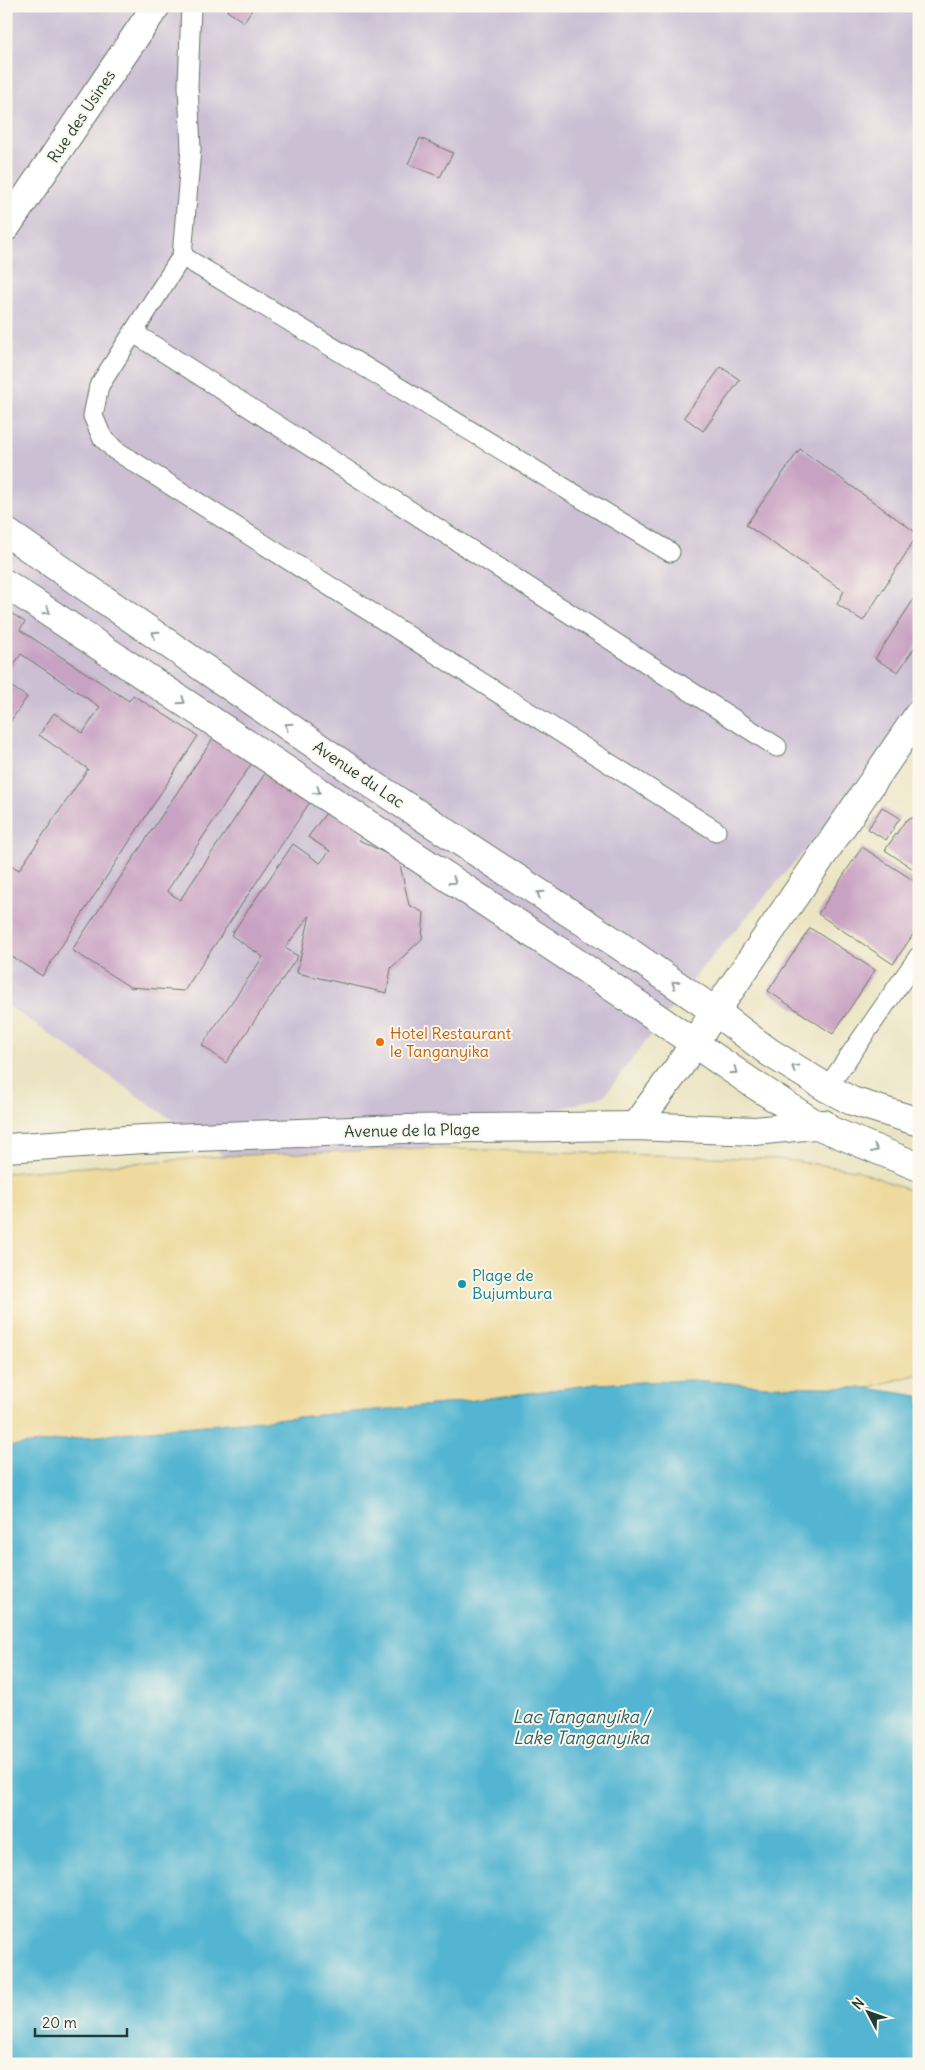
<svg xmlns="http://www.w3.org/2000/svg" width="925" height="2070" font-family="Delius,sans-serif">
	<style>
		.industrial { fill: #ccbfd4 }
		.sand { fill: #eeda9e; stroke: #868c69 }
		.water { fill: #53b5d1; stroke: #397982 }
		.building { fill: #c8a2c2 }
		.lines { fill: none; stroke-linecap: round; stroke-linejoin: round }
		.lane-casing { stroke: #676; stroke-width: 21 }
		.street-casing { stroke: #676; stroke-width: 30 }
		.secondary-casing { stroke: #676; stroke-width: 30 }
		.lane { stroke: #fff; stroke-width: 19 }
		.street { stroke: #fff; stroke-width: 28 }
		.secondary { stroke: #fff; stroke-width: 28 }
		.oneway { stroke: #8f9e9a }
		.food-dot { fill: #e8710a; stroke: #fbf7ec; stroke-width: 2 }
		.culture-dot { fill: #0f9aa8; stroke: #fbf7ec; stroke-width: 2 }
		.labels { text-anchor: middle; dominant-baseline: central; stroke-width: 4; stroke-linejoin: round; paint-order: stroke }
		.street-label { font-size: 16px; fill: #1f3d34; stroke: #fbf7ec }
		.food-label { font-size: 16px; fill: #c56008; stroke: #fbf7ec; text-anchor: start }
		.culture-label { font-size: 16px; fill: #0d838f; stroke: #fbf7ec; text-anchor: start }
		.water-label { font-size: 18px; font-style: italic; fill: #2f6163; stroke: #fbf7ec }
	</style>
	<rect width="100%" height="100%" fill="#fbf7ec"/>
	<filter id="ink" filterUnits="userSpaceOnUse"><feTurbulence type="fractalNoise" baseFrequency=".02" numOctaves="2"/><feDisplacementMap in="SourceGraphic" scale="10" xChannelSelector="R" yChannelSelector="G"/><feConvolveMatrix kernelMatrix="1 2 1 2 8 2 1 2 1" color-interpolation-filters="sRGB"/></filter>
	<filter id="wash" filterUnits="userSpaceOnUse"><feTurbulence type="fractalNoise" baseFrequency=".0096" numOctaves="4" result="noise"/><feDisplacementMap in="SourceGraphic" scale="20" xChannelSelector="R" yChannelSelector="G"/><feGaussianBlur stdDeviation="1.12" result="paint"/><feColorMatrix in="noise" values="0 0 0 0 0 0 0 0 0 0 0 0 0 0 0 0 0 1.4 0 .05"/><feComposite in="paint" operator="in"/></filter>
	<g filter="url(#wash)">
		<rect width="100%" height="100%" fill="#ebe4c3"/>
		<polygon class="industrial" points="6,6 919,6 919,714 896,746 703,967 604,1096 426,1148 224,1156 6,1004"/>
		<polygon class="sand" points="426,1148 779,1159 857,1170 919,1194 919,1374 867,1388 767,1386 693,1380 596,1384 445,1404 149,1430 6,1447 6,1173 224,1156"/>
		<polygon class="water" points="693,1380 767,1386 867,1388 919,1396 919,2064 6,2064 6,1447 149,1430 445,1404 596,1384"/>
		<g id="blocks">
			<g class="building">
				<polygon points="231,6 254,6 244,22 227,11"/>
				<polygon points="420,138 453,153 440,177 408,164"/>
				<polygon points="721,367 740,380 703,431 684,417"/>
				<polygon points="800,449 918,534 863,621 837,604 844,591 746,525"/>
				<polygon points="919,591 919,641 898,672 875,659"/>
				<polygon points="6,610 25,622 20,630 129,701 133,695 198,736 42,976 6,953 6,862 19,870 88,769 39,735 54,713 83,733 100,707 21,654 6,676"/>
				<polygon points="6,683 27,697 10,722 6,720"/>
				<polygon points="216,734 254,760 167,891 180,900 268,769 312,799 184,991 130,987 72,950"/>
				<polygon points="882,807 900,818 886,840 868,829"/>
				<polygon points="329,809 363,833 359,840 399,860 409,905 424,913 422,939 391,968 387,993 297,973 310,915 285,948 298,956 226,1063 202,1045 263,957 231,935 293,844 320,863 330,851 308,837"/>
				<polygon points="919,815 919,873 885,850 905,821"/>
				<polygon points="862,847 919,884 919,926 893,964 818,914"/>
				<polygon points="810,928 875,970 833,1034 768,991"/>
			</g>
		</g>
	</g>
	<g filter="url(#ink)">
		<use href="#blocks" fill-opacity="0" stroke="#676" stroke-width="1"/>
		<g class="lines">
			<defs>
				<g id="lane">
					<polyline points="191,6 188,86 191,149 182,256 99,386 93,416 102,437 115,450 716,831"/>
					<polyline points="182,256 670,552"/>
					<polyline points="134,333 777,747"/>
					<polyline points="827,1088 919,956"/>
				</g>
				<g id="street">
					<polyline points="6,227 156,6"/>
					<polyline points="694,1043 919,714"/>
				</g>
				<g id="secondary">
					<polyline points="6,532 372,784 616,943 716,1012 769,1052 827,1088 852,1101 919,1122"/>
					<polyline points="6,584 592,973 752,1083 817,1125 919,1167"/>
					<polyline points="635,1126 681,1064 694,1043"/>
					<polyline points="6,1148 143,1139 403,1129 635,1126 755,1131 824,1124"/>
				</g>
			</defs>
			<use href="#lane" class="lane-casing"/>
			<use href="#street" class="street-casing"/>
			<use href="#secondary" class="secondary-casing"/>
			<use href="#lane" class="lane"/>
			<use href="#street" class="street"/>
			<use href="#secondary" class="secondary"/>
		</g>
		<defs><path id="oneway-chevron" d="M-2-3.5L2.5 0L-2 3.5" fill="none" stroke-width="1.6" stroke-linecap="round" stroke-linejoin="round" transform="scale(1.25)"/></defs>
		<g class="oneway">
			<use href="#oneway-chevron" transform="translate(47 611) rotate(34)"/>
			<use href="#oneway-chevron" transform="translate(155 634) rotate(-145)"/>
			<use href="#oneway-chevron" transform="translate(182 701) rotate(34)"/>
			<use href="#oneway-chevron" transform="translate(288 726) rotate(-145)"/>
			<use href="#oneway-chevron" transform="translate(317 791) rotate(34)"/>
			<use href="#oneway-chevron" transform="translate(453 881) rotate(34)"/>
			<use href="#oneway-chevron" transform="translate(540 894) rotate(-147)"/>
			<use href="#oneway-chevron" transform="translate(675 984) rotate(-146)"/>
			<use href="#oneway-chevron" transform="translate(795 1068) rotate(-148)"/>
			<use href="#oneway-chevron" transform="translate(734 1071) rotate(35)"/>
			<use href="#oneway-chevron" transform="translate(875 1149) rotate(23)"/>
		</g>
	</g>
	<circle class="food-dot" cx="380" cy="1042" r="5"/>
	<circle class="culture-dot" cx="462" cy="1284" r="5"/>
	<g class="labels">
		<g class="street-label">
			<text transform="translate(81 116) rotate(-56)">Rue des Usines</text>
			<text transform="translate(359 774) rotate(34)">Avenue du Lac</text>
			<text transform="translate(412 1130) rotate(-1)">Avenue de la Plage</text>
		</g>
		<g class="food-label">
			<text x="390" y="1033">Hotel Restaurant<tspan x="390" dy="18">le Tanganyika</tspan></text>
		</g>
		<g class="culture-label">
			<text x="472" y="1275">Plage de<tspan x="472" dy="18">Bujumbura</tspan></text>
		</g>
		<g class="water-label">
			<text x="581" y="1716">Lac Tanganyika /<tspan x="581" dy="21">Lake Tanganyika</tspan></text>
		</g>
	</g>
	<rect width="925" height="2070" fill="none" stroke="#fbf7ec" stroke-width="25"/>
	<g transform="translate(868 2012) rotate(311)" stroke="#fbf7ec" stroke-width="4" paint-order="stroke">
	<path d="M0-4L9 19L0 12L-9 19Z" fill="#1f3d34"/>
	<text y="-8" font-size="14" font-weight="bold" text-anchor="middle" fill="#1f3d34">N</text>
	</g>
	<path d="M35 2028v8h92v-8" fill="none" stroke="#1f3d34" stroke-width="2.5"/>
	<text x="42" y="2028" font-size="15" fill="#1f3d34" stroke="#fbf7ec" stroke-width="4" paint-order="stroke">20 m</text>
</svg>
